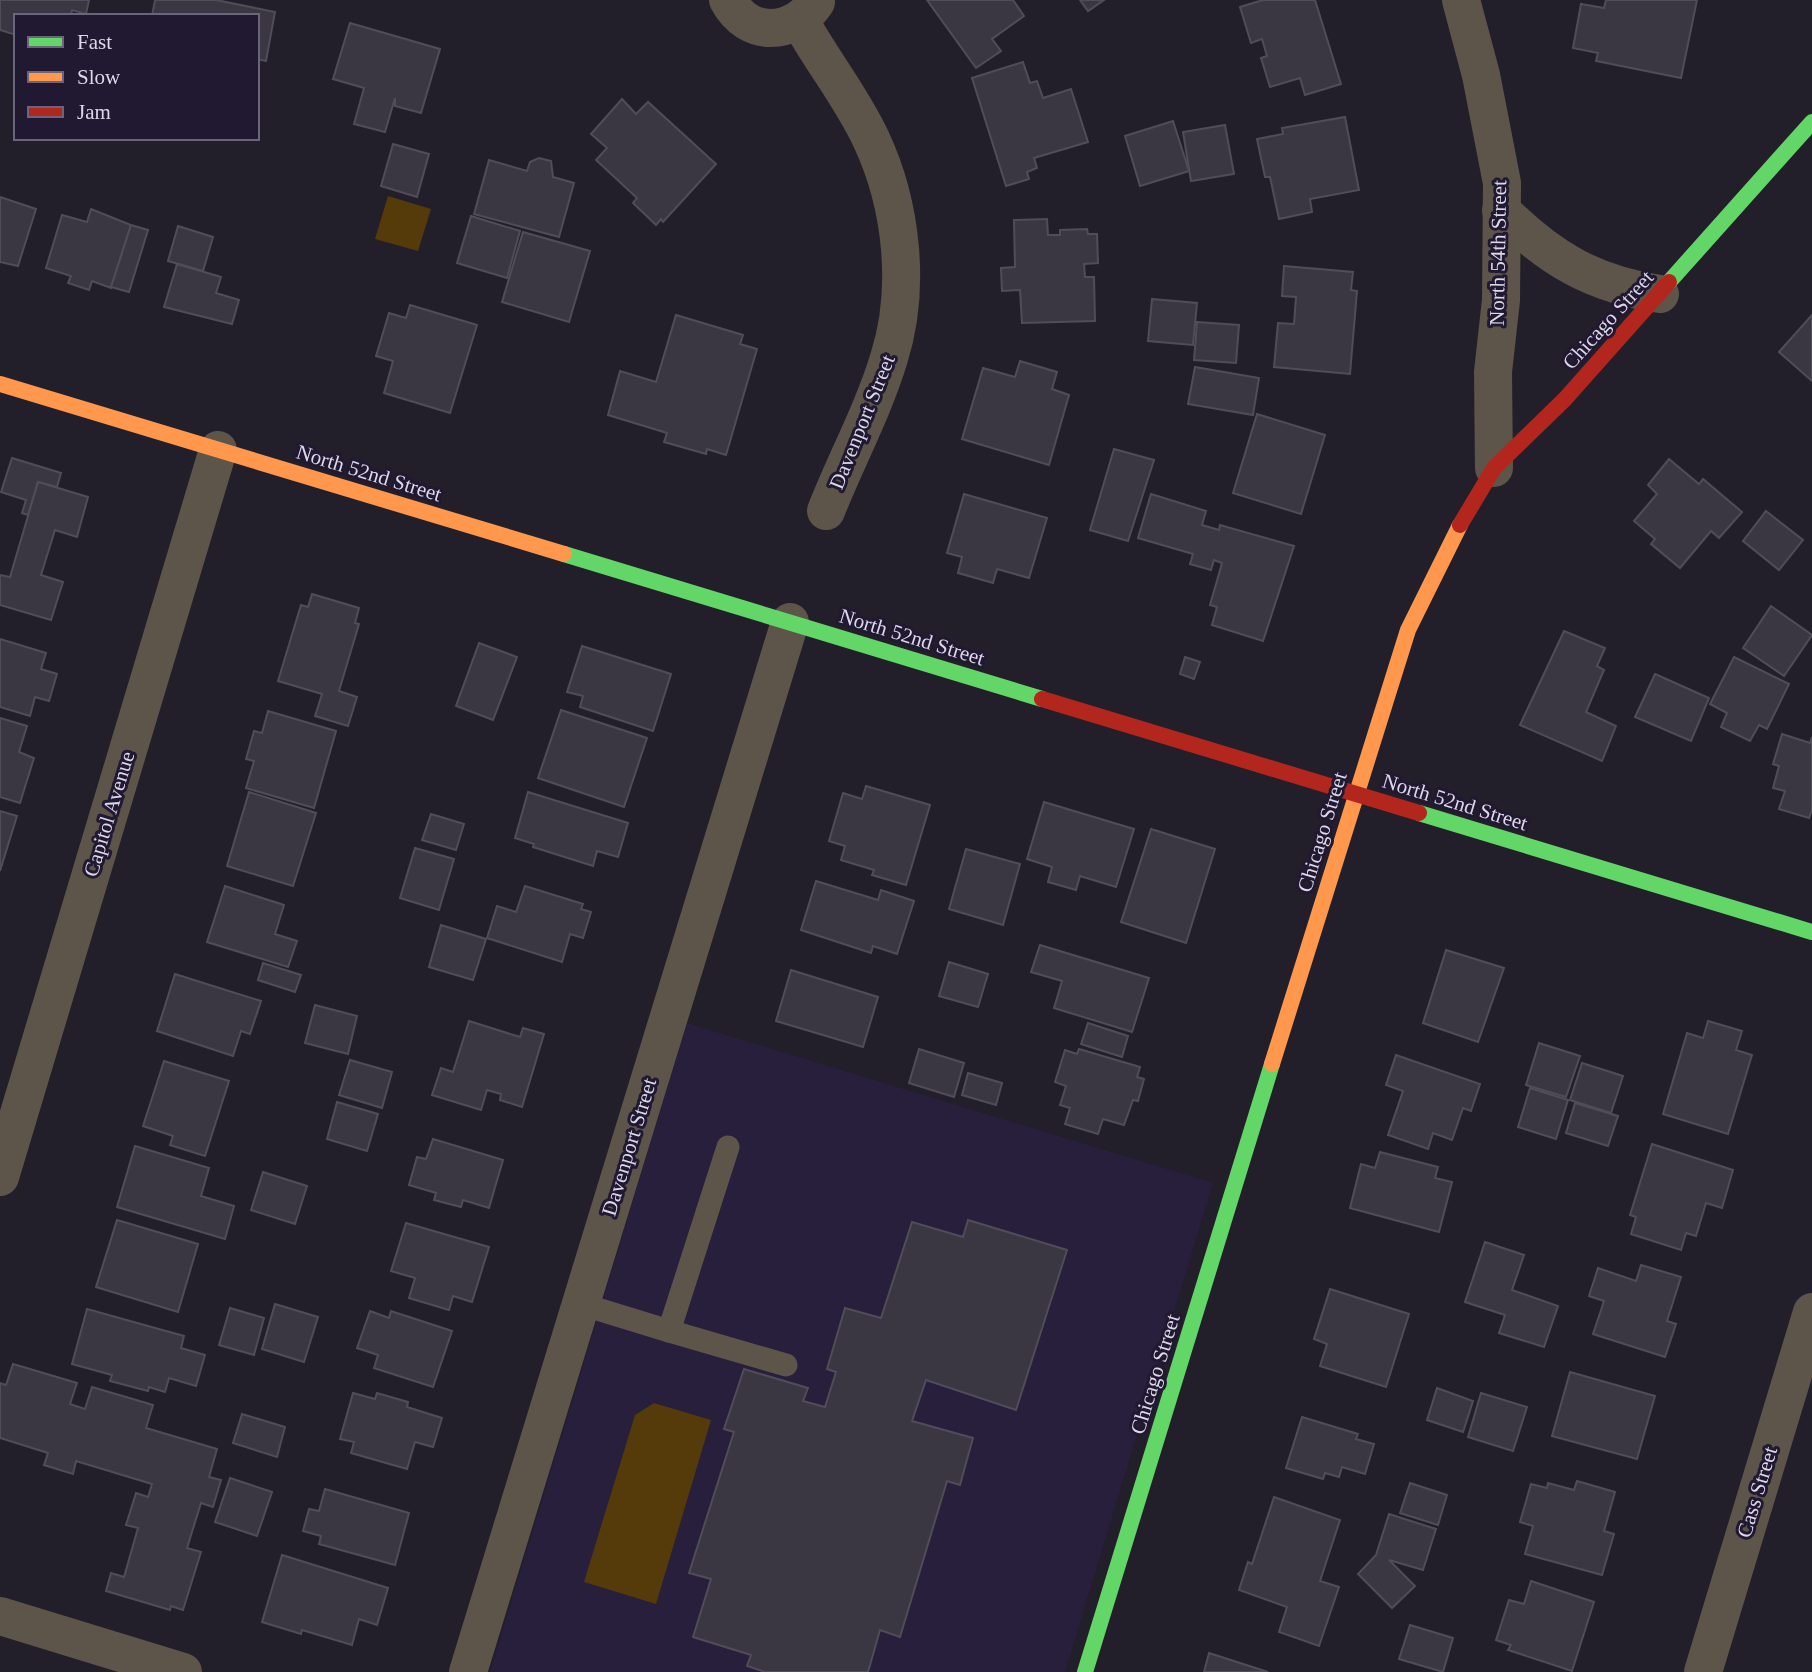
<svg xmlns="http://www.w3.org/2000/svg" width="1812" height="1672" font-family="'Times New Roman',serif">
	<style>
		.built { fill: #271f3b }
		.green { fill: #553a0a }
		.building { fill: #3a3742; stroke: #504d58; stroke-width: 2 }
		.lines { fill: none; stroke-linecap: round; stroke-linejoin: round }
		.lane { stroke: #5d554a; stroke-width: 23 }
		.street { stroke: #5d554a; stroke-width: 38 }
		.fast { stroke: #63d668; stroke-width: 16 }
		.slow { stroke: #ff974d; stroke-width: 16 }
		.jam { stroke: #b3261e; stroke-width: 16 }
		.labels { text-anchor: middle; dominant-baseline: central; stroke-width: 6; stroke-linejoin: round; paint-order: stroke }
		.street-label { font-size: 21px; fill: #dcd8e9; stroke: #201931 }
	</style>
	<rect width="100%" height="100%" fill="#221f2b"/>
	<polygon class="built" points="687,1023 1213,1183 1065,1672 490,1672"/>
	<g class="green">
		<polygon points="388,196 431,209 418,251 375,239"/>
		<polygon points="654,1403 711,1420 656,1604 584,1582 635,1415"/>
	</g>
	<g class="building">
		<polygon points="0,0 89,0 86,14 72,10 71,16 16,16 16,35 0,30"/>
		<polygon points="155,0 216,0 275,12 266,61 257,59 257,16 152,16"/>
		<polygon points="927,0 1013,0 1024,16 992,39 1001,51 976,68"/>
		<polygon points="1080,0 1104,0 1088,11"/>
		<polygon points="1263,0 1315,0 1341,84 1305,95 1300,78 1270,87 1261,58 1267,56 1262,39 1251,43 1240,7"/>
		<polygon points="1606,0 1697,0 1681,78 1596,61 1598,53 1573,48 1581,4 1604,8"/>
		<polygon points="350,23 440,49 421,113 395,106 395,98 385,132 354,124 364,88 333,79"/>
		<polygon points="1023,62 1030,83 1037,81 1043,98 1071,89 1088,142 1034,158 1037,168 1027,172 1029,179 1006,186 972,78"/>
		<polygon points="622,99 636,114 648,102 716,164 663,222 661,219 656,225 633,203 637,198 596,160 607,148 591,134"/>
		<polygon points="1345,117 1359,190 1310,199 1312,212 1279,219 1270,177 1265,177 1257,139 1283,134 1282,128"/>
		<polygon points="1173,121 1189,171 1140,186 1125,136"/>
		<polygon points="1225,125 1234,174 1191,181 1183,132"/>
		<polygon points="393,144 429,154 417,197 381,186"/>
		<polygon points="539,158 551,161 553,177 574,183 559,237 474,214 489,160 527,171 530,162"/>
		<polygon points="0,197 36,209 18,266 0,262"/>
		<polygon points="91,209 131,225 111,288 92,281 89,290 68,283 71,276 46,268 62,215 87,222"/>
		<polygon points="471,216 520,231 507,278 457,263"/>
		<polygon points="1047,219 1048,235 1060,235 1060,230 1087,229 1088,234 1097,234 1098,263 1084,264 1085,277 1094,277 1095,321 1022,323 1020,290 1002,291 1001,268 1015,267 1014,220"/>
		<polygon points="131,225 148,230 129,292 111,287"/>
		<polygon points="178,226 213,237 203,271 168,261"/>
		<polygon points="523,232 590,251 569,322 502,302"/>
		<polygon points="177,264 221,277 216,293 239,300 232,324 164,307"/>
		<polygon points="1284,266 1353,272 1351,290 1357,291 1350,374 1274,367 1278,323 1294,324 1296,297 1282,296"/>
		<polygon points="1152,299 1197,303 1193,345 1148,341"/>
		<polygon points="410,305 477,325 450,413 384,393 393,361 376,356 389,313 406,318"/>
		<polygon points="676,315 743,335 740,344 757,349 726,455 707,449 706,454 664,442 667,433 608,415 620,371 656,382"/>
		<polygon points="1812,315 1812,381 1779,352"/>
		<polygon points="1197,322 1239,325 1236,363 1194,360"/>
		<polygon points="1020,361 1057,372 1052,389 1069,395 1049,465 962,439 983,368 1015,377"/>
		<polygon points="1195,367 1259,378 1253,415 1188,404"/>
		<polygon points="1257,414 1325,435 1301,514 1233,493"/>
		<polygon points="1114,449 1154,460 1128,541 1090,530"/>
		<polygon points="12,458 61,473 57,487 38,482 28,515 22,513 26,500 1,492"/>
		<polygon points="1669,459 1699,484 1703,479 1742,512 1719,538 1711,531 1680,568 1651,544 1655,539 1634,521 1657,494 1648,485"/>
		<polygon points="38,482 88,497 77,537 55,530 41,575 63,582 51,620 0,605 0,575 10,577"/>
		<polygon points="964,494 1047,518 1029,578 997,569 993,583 958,573 962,557 947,553"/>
		<polygon points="1151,494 1206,511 1202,525 1219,530 1220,525 1294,546 1263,641 1212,625 1217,607 1210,605 1222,563 1214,560 1211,570 1190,564 1193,554 1138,538"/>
		<polygon points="1766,511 1803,540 1779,570 1743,541"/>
		<polygon points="312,594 359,608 355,623 359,624 339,691 357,697 348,726 315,716 322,694 278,681 301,605 308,607"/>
		<polygon points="1771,606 1812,635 1784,676 1743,648"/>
		<polygon points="1564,631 1605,648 1597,666 1604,670 1586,712 1616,726 1602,761 1520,725"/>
		<polygon points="0,639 46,653 41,669 57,674 49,701 35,697 30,716 0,707"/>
		<polygon points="479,643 517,657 493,720 456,706"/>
		<polygon points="582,646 671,674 653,731 580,707 583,696 567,692"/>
		<polygon points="1185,657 1200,662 1194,679 1180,674"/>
		<polygon points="1734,657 1789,684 1767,729 1759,725 1750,741 1721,727 1727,713 1710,704"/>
		<polygon points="1655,674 1709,698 1691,741 1635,717"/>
		<polygon points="561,710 647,738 624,807 538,778"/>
		<polygon points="268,711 336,731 314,808 246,788 254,761 246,759 254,731 262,733"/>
		<polygon points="0,718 27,726 19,752 34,758 20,803 0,797"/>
		<polygon points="1782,734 1810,743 1812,737 1812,810 1809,818 1779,809 1785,791 1773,788 1779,766 1773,764"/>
		<polygon points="866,786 930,805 906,885 872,875 874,870 841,860 845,846 829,841 843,793 862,799"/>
		<polygon points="249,792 316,813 293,886 227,866"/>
		<polygon points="528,792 628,823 618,857 597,851 593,866 533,847 534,844 515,838"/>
		<polygon points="1044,802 1134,829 1116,887 1080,876 1076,890 1048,882 1052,867 1027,859"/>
		<polygon points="0,811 17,816 0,871"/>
		<polygon points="431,814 464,824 456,850 422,840"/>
		<polygon points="1151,829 1215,849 1186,943 1121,922"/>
		<polygon points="415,848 454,859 439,910 400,898"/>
		<polygon points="966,849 1020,864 1003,925 949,909"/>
		<polygon points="816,881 878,900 881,890 914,901 897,954 873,946 871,953 801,930"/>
		<polygon points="225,886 284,905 275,934 297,941 288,967 207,942"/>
		<polygon points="525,886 583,904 581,909 591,912 583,938 570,934 562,962 487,938 497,906 516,912"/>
		<polygon points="441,925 486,939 473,980 429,967"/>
		<polygon points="1040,945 1149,978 1132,1032 1054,1008 1062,981 1031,972"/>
		<polygon points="1446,950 1504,968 1478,1042 1423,1023"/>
		<polygon points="949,962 988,974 978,1007 939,996"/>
		<polygon points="263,963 301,975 295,992 258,980"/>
		<polygon points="791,970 878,997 863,1047 776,1021"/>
		<polygon points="175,974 261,1001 250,1034 241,1031 233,1056 157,1031"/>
		<polygon points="315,1005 357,1016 348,1054 305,1043"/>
		<polygon points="469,1021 520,1037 523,1028 544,1034 522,1107 500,1100 501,1094 487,1090 481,1110 432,1095 441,1068 453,1072"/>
		<polygon points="1708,1021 1742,1031 1736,1050 1752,1055 1728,1134 1663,1114 1687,1033 1703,1038"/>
		<polygon points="1088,1023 1128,1036 1122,1057 1081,1044"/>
		<polygon points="1539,1043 1580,1056 1566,1097 1526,1085"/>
		<polygon points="919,1049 964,1063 954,1097 909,1083"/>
		<polygon points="1079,1049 1140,1067 1137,1077 1144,1079 1138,1101 1133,1100 1124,1125 1103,1119 1098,1134 1065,1124 1070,1108 1060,1105 1066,1086 1055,1082 1065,1050 1077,1054"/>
		<polygon points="1396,1055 1480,1084 1471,1111 1463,1108 1452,1140 1433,1133 1428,1149 1388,1135 1403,1091 1386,1085"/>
		<polygon points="350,1060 392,1072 382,1108 339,1095"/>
		<polygon points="164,1061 229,1081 205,1156 170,1145 173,1136 143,1126"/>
		<polygon points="1582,1063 1623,1076 1611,1113 1570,1100"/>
		<polygon points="968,1073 1002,1083 996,1105 962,1095"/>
		<polygon points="1530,1088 1568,1100 1556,1139 1518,1127"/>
		<polygon points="337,1102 378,1114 367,1151 327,1139"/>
		<polygon points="1575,1103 1618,1116 1608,1146 1566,1133"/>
		<polygon points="433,1139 503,1160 489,1208 463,1200 461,1207 434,1200 436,1193 409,1185 417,1157 426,1159"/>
		<polygon points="1652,1144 1733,1170 1722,1208 1706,1203 1696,1236 1686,1233 1681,1250 1631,1234 1636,1217 1630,1215"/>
		<polygon points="135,1146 209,1168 201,1196 234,1206 225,1239 117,1207"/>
		<polygon points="1380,1152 1438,1167 1435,1178 1452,1182 1439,1232 1350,1208 1361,1164 1375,1168"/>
		<polygon points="263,1172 307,1186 295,1224 251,1210"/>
		<polygon points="117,1220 198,1244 178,1312 96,1287"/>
		<polygon points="968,1220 1067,1250 1016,1410 926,1380 912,1421 973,1438 960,1485 947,1481 900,1637 880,1630 868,1672 765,1672 747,1666 751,1655 693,1637 711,1579 689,1573 734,1432 724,1429 744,1369 808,1388 803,1401 825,1407 836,1372 827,1369 845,1308 881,1318 912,1222 963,1237"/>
		<polygon points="406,1223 489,1247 472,1302 453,1296 449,1310 409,1298 415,1278 391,1271"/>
		<polygon points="1485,1242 1524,1255 1512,1290 1558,1306 1544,1347 1499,1333 1505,1315 1465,1302"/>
		<polygon points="1641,1265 1681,1277 1667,1321 1676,1324 1665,1357 1593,1334 1604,1301 1589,1296 1598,1268 1636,1281"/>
		<polygon points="1330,1289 1409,1314 1386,1387 1320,1366 1327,1344 1314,1339"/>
		<polygon points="275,1304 318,1317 304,1362 262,1349"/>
		<polygon points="230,1308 264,1318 254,1355 219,1345"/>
		<polygon points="87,1309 184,1336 181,1348 205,1355 196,1386 169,1378 165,1392 149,1387 148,1391 110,1381 112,1375 72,1364"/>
		<polygon points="370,1311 389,1318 391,1311 452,1331 433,1387 374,1368 378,1355 357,1348"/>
		<polygon points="13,1364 77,1383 70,1404 85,1409 92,1387 153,1405 146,1428 217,1449 209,1477 221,1480 213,1507 201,1503 187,1548 201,1552 183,1610 171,1606 170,1610 106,1591 111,1573 124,1577 138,1528 126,1525 136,1493 148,1497 152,1484 76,1461 73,1474 44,1465 48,1453 0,1438 0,1383 6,1385"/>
		<polygon points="1570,1372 1655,1396 1637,1459 1552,1436"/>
		<polygon points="1437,1388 1473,1401 1463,1432 1427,1420"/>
		<polygon points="353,1393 375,1399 377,1393 408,1402 407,1407 442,1418 433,1447 415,1442 407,1469 351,1453 354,1442 340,1439"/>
		<polygon points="1481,1393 1527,1407 1513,1451 1468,1437"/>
		<polygon points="242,1414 285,1427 277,1457 233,1443"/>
		<polygon points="1302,1417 1358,1434 1356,1439 1374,1444 1365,1474 1342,1467 1339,1477 1325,1473 1323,1479 1286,1468"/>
		<polygon points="230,1478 272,1492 257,1536 215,1522"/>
		<polygon points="1577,1481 1615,1492 1604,1531 1614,1534 1602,1575 1525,1554 1533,1526 1520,1522 1531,1484 1547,1488 1548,1483 1574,1490"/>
		<polygon points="1410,1483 1447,1495 1438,1525 1400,1513"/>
		<polygon points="325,1489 409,1513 395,1565 319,1544 321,1536 303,1531 309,1509 319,1511"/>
		<polygon points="1274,1497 1340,1520 1320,1581 1339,1587 1319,1646 1279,1632 1287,1607 1239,1590 1248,1562 1252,1564"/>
		<polygon points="1389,1514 1436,1529 1423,1570 1389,1560 1415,1586 1392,1608 1358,1574 1376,1555"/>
		<polygon points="282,1555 388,1588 377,1625 359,1619 352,1645 302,1630 301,1634 262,1622"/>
		<polygon points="1531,1581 1594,1602 1572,1671 1508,1650 1511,1645 1496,1640 1509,1600 1524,1604"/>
		<polygon points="1410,1625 1453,1638 1443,1672 1399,1659"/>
		<polygon points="1209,1653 1268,1672 1204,1672"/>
	</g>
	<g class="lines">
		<g class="lane">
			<polyline points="581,1304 669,1331 728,1147"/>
			<polyline points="669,1331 786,1365"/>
		</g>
		<g class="street">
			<path d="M 728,0 C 748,38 793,36 816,2"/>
			<polyline points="1461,0 1481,75 1502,183 1501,300 1493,372 1494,468"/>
			<path d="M 800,21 C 822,61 852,98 871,139 C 902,205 911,289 889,358 C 873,411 846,460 826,511"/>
			<path d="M 1501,210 C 1549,258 1592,284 1660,294"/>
			<polyline points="0,1177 218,450"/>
			<polyline points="0,1616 183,1672"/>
			<polyline points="468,1672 790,622"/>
			<polyline points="1703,1672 1812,1312"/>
		</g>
		<g class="fast">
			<polyline points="1669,282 1812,122"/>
			<polyline points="564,554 1042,699"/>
			<polyline points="1419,813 1812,932"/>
			<polyline points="1085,1672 1272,1064"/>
		</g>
		<g class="slow">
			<polyline points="0,384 564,554"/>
			<polyline points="1272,1064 1408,630 1460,525"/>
		</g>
		<g class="jam">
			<polyline points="1460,525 1494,468 1565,399 1669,282"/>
			<polyline points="1042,699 1419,813"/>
		</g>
	</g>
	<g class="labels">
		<g class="street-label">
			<text transform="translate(1498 253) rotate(-89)">North 54th Street</text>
			<text transform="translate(1608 320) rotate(-48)">Chicago Street</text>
			<text transform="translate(862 422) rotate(-68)">Davenport Street</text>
			<text transform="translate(369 473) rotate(17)">North 52nd Street</text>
			<text transform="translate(912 637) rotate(17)">North 52nd Street</text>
			<text transform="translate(1455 802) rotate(17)">North 52nd Street</text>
			<text transform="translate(109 814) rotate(-73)">Capitol Avenue</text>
			<text transform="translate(1322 832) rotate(-73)">Chicago Street</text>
			<text transform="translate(629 1147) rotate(-73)">Davenport Street</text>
			<text transform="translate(1155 1374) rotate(-73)">Chicago Street</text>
			<text transform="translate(1757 1492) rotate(-73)">Cass Street</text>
		</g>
	</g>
	<rect x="14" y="14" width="245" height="126" fill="#201931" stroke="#6b657b" stroke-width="2"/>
	<rect x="28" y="37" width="35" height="10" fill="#63d668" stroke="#6b657b" stroke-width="2"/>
	<text x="77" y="49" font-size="21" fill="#dcd8e9">Fast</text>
	<rect x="28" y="72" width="35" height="10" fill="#ff974d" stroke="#6b657b" stroke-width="2"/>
	<text x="77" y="84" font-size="21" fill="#dcd8e9">Slow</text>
	<rect x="28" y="107" width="35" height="10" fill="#b3261e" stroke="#6b657b" stroke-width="2"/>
	<text x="77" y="119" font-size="21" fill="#dcd8e9">Jam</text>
</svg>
